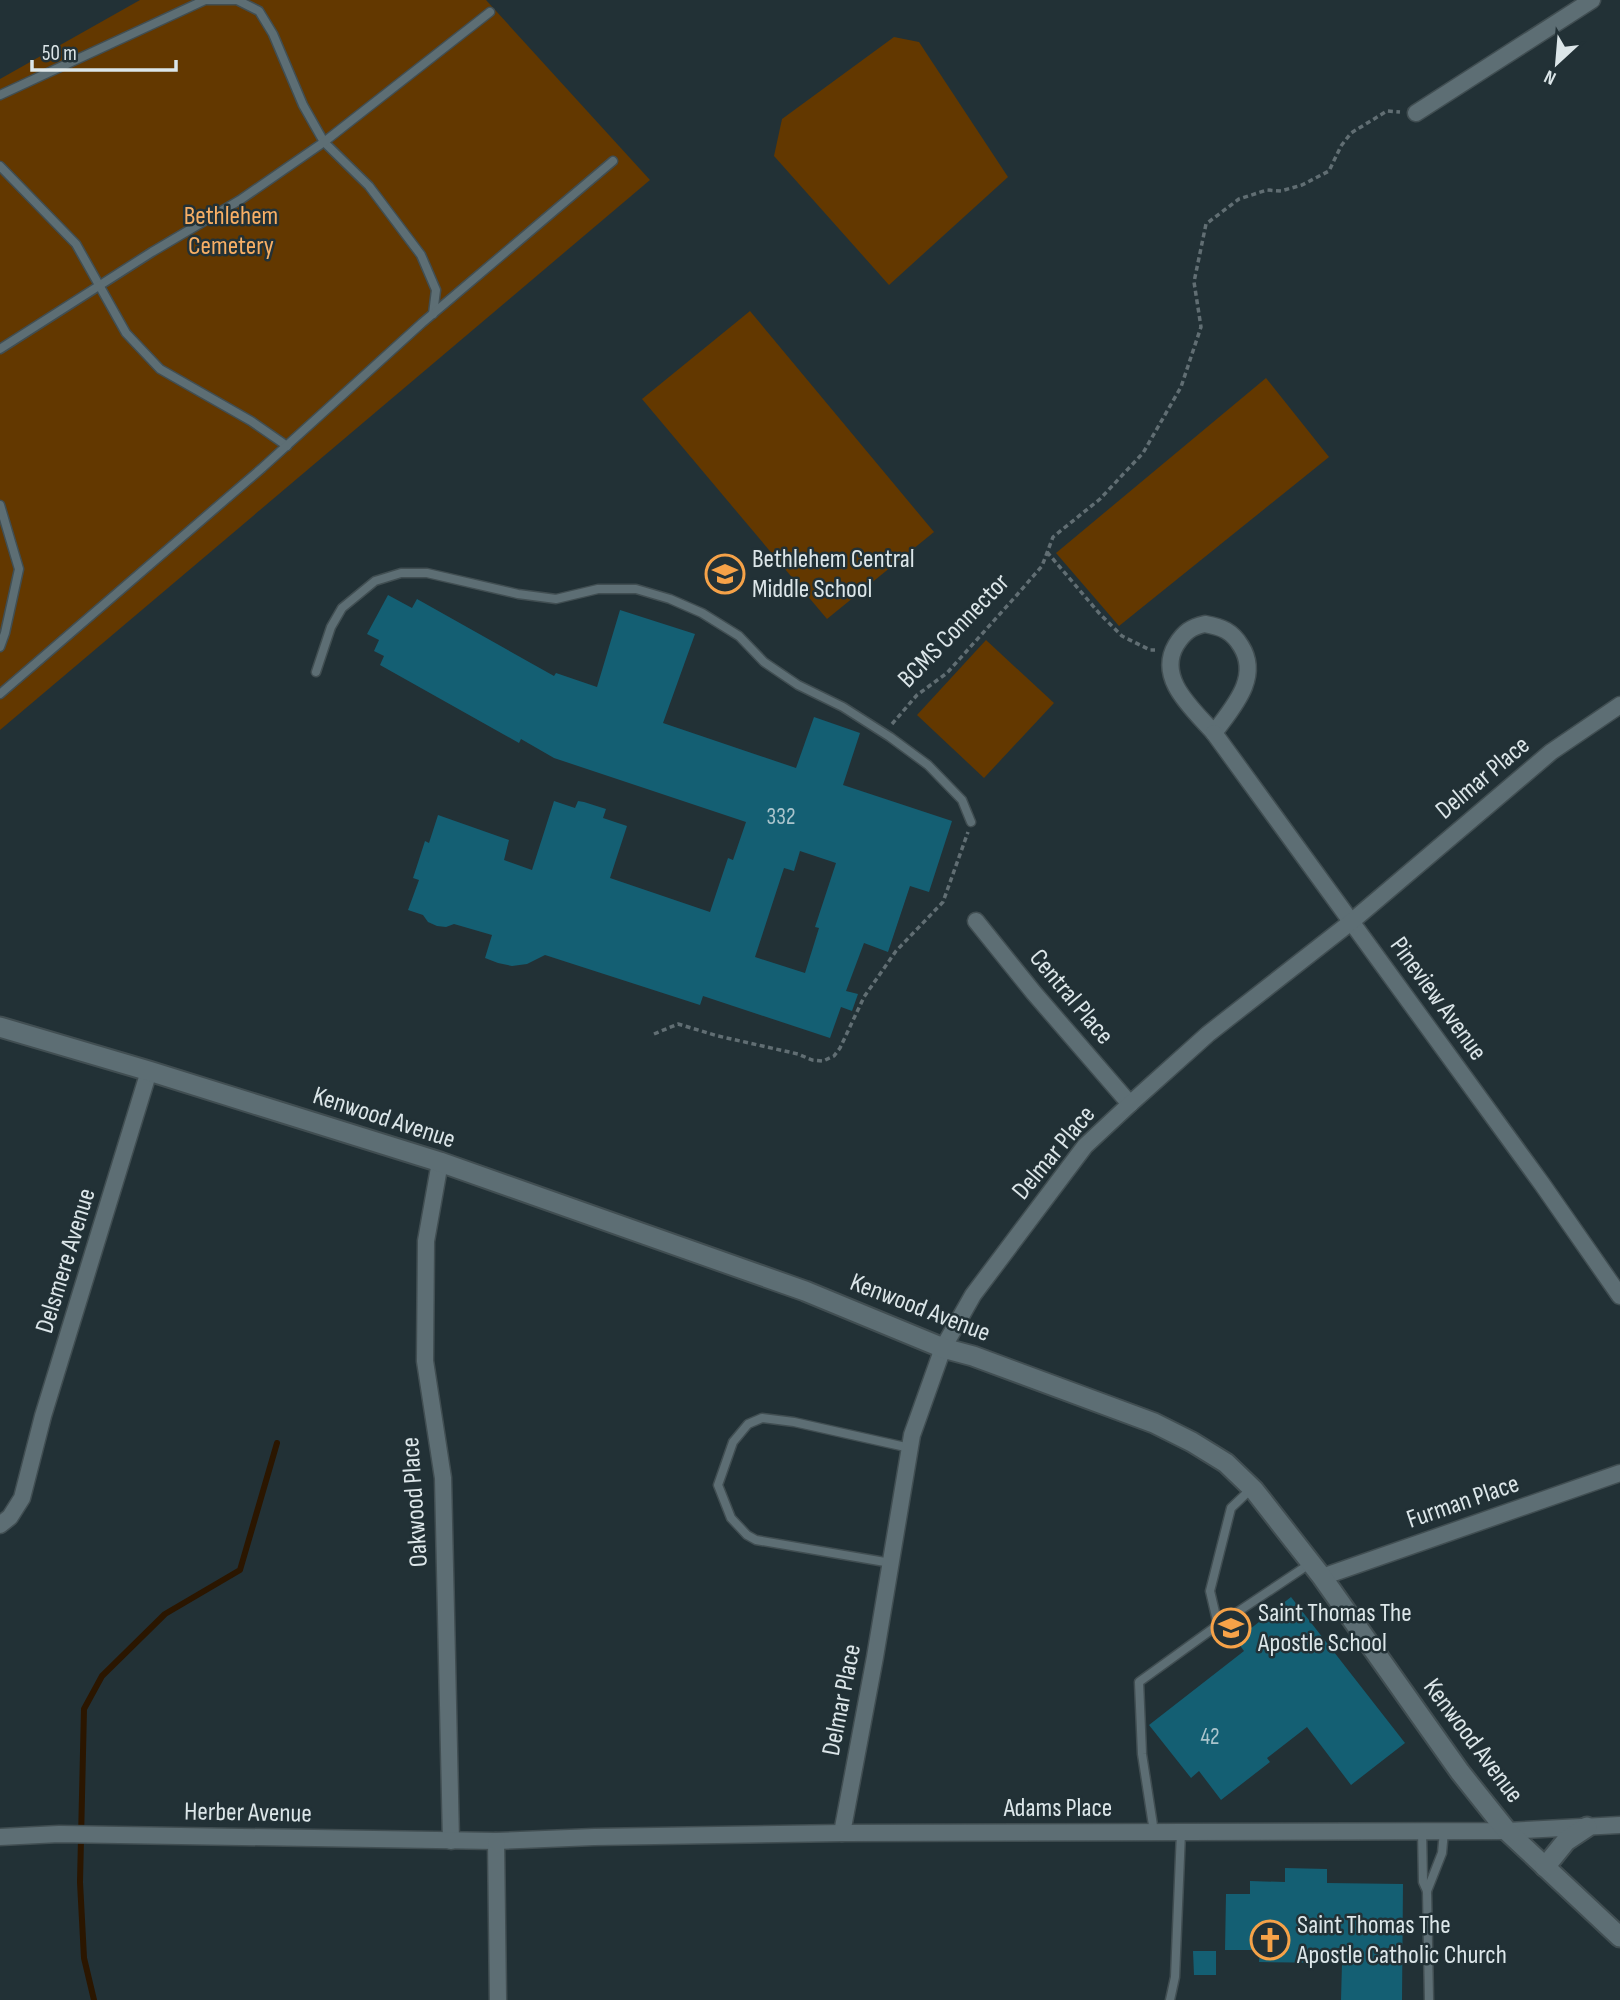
<svg xmlns="http://www.w3.org/2000/svg" width="1620" height="2000" font-family="'Sofia Sans Condensed',sans-serif">
	<style>
		.green { fill: #633800 }
		.lines { fill: none; stroke-linecap: round; stroke-linejoin: round }
		.stream { stroke: #2b1600; stroke-width: 6 }
		.building { fill: #145f73; fill-rule: evenodd }
		.service-casing { stroke: #414e52; stroke-width: 11 }
		.minor-casing { stroke: #414e52; stroke-width: 19 }
		.tertiary-casing { stroke: #414e52; stroke-width: 23 }
		.path { stroke: #616e73; stroke-width: 3.5; stroke-dasharray: 5 3.5; stroke-linecap: butt }
		.service { stroke: #5d6e74; stroke-width: 8 }
		.minor { stroke: #5d6e74; stroke-width: 16 }
		.tertiary { stroke: #5d6e74; stroke-width: 19 }
		.labels { text-anchor: middle; dominant-baseline: central; stroke-width: 5; stroke-linejoin: round; paint-order: stroke }
		.number-label { font-size: 23px; fill: #aac4cc }
		.park-label { font-size: 26px; fill: #f8af65; stroke: #223136 }
		.poi-label { font-size: 26px; fill: #dce6e9; stroke: #223136; text-anchor: start }
		.street-label { font-size: 26px; fill: #dce6e9; stroke: #223136 }
	</style>
	<rect width="100%" height="100%" fill="#223136"/>
	<g class="green">
		<polygon points="140,0 486,0 650,180 0,730 0,79"/>
		<polygon points="894,37 919,42 1008,177 889,285 774,156 782,119"/>
		<polygon points="750,311 934,532 827,619 642,399"/>
		<polygon points="1266,378 1329,457 1119,626 1056,553"/>
		<polygon points="986,640 1054,703 984,778 917,715"/>
	</g>
	<g class="lines">
		<polyline class="stream" points="94,2000 84,1958 80,1882 84,1709 102,1676 165,1614 240,1570 277,1443"/>
	</g>
	<g class="building">
		<path d="M 388,595 L 412,608 L 417,599 L 554,676 L 556,673 L 597,687 L 620,610 L 695,634 L 663,723 L 796,768 L 814,717 L 860,733 L 843,785 L 952,821 L 929,892 L 910,886 L 888,952 L 864,943 L 846,991 L 858,994 L 852,1011 L 841,1007 L 830,1038 L 703,996 L 700,1005 L 545,955 L 527,964 L 512,966 L 498,963 L 485,958 L 492,935 L 454,924 L 446,927 L 437,926 L 428,922 L 423,915 L 408,910 L 419,880 L 413,878 L 425,841 L 429,843 L 438,815 L 509,840 L 504,860 L 532,870 L 554,801 L 575,808 L 578,801 L 584,802 L 606,809 L 603,818 L 627,826 L 610,878 L 710,912 L 728,858 L 733,860 L 746,822 L 554,758 L 521,739 L 519,743 L 380,665 L 384,656 L 374,651 L 379,640 L 367,634 ZM 800,851 L 836,863 L 815,927 L 819,928 L 805,973 L 755,957 L 784,868 L 794,871 Z"/>
		<polygon points="1291,1597 1405,1743 1351,1785 1307,1727 1267,1758 1270,1762 1221,1800 1199,1771 1191,1778 1149,1725 1244,1651 1236,1640"/>
		<polygon points="1285,1868 1327,1869 1327,1883 1403,1884 1402,2000 1341,2000 1342,1963 1259,1962 1260,1950 1225,1950 1226,1894 1250,1894 1250,1881 1285,1882"/>
		<polygon points="1193,1951 1216,1951 1216,1975 1194,1975"/>
	</g>
	<g class="lines">
		<defs>
			<g id="service">
				<polyline points="0,95 205,0 237,0 259,11 273,34 303,105 324,142 369,186 421,255 436,290 433,314"/>
				<polyline points="0,166 76,244 126,333 160,369 251,421 287,446"/>
				<polyline points="0,349 152,252 240,200 324,142 490,12"/>
				<polyline points="0,505 19,569 5,633 0,647"/>
				<polyline points="316,672 331,627 342,608 375,581 401,573 427,573 518,594 556,599 598,589 636,589 670,599 702,613 739,636 764,662 798,685 843,707 890,737 928,765 962,800 971,822"/>
				<polyline points="0,694 262,468 422,323 613,161"/>
				<polyline points="891,1563 756,1540 747,1535 731,1518 718,1485 733,1442 748,1424 762,1418 794,1422 910,1448"/>
				<polyline points="1218,1625 1210,1591 1231,1508 1252,1488"/>
				<polyline points="1422,1831 1423,1882 1427,1891 1429,2000"/>
				<polyline points="1154,1832 1142,1754 1139,1682 1218,1625 1311,1563"/>
				<polyline points="1427,1891 1442,1853 1444,1831"/>
				<polyline points="1170,2000 1175,1977 1181,1832"/>
			</g>
			<g id="minor">
				<polyline points="1416,113 1592,0"/>
				<path d="M 1205,624 C 1222,627 1232,631 1241,646 C 1261,678 1232,708 1214,733 C 1194,710 1156,679 1176,645 C 1184,632 1191,627 1205,624 Z"/>
				<polyline points="1214,733 1542,1184 1620,1296"/>
				<polyline points="976,921 1034,993 1130,1104"/>
				<polyline points="440,1162 426,1241 425,1361 443,1478 451,1841"/>
				<polyline points="0,1525 10,1517 22,1498 43,1416 149,1071"/>
				<polyline points="1322,1577 1620,1473"/>
				<polyline points="842,1833 875,1657 912,1435 943,1348 973,1295 1085,1146 1130,1104 1208,1034 1351,922 1551,752 1620,705"/>
				<polyline points="0,1837 59,1834 496,1841 594,1837 842,1833 1507,1831 1620,1825"/>
				<polyline points="496,1841 498,2000"/>
			</g>
			<g id="tertiary">
				<polyline points="0,1027 149,1071 440,1162 805,1291 943,1348 973,1356 1154,1423 1192,1442 1226,1463 1254,1490 1322,1577 1460,1772 1507,1831 1620,1937"/>
				<polyline points="1545,1867 1566,1841 1587,1827"/>
			</g>
		</defs>
		<use href="#service" class="service-casing"/>
		<use href="#minor" class="minor-casing"/>
		<use href="#tertiary" class="tertiary-casing"/>
		<g class="path">
			<polyline points="1047,552 1099,613 1122,636 1150,650 1155,650"/>
			<polyline points="892,724 917,695 947,673 1016,596 1042,566 1053,537 1100,499 1143,453 1181,387 1201,327 1194,282 1206,224 1239,199 1267,190 1281,191 1302,185 1329,171 1341,146 1351,133 1387,111 1400,112"/>
			<polyline points="654,1034 678,1024 718,1036 798,1054 812,1060 823,1061 834,1056 840,1048 864,997 896,951 943,902 968,832"/>
		</g>
		<use href="#service" class="service"/>
		<use href="#minor" class="minor"/>
		<use href="#tertiary" class="tertiary"/>
	</g>
	<defs>
		<symbol id="school-ring" viewBox="-11 -11 22 22"><circle r="9.5" fill="#223136" stroke="#f6a248" stroke-width="1.5"/><path d="M0-5L7-2L0 1L-7-2ZM-4 1L0 2.5L4 1V4Q0 6-4 4Z" fill="#f6a248"/></symbol>
		<symbol id="church-ring" viewBox="-11 -11 22 22"><circle r="9.5" fill="#223136" stroke="#f6a248" stroke-width="1.5"/><path d="M-1.2-6h2.4v3.5h3.3v2.4h-3.3V6h-2.4V-.1h-3.3v-2.4h3.3Z" fill="#f6a248"/></symbol>
	</defs>
	<g fill-rule="evenodd">
		<use href="#school-ring" x="703" y="552" width="44" height="44"/>
		<use href="#school-ring" x="1209" y="1606" width="44" height="44"/>
		<use href="#church-ring" x="1248" y="1918" width="44" height="44"/>
	</g>
	<g class="labels">
		<g class="number-label">
			<text x="781" y="817">332</text>
			<text x="1210" y="1737">42</text>
		</g>
		<g class="park-label">
			<text x="231" y="216">Bethlehem<tspan x="231" dy="30">Cemetery</tspan></text>
		</g>
		<g class="poi-label">
			<text x="752" y="559">Bethlehem Central<tspan x="752" dy="30">Middle School</tspan></text>
			<text x="1258" y="1613">Saint Thomas The<tspan x="1258" dy="30">Apostle School</tspan></text>
			<text x="1297" y="1925">Saint Thomas The<tspan x="1297" dy="30">Apostle Catholic Church</tspan></text>
		</g>
		<g class="street-label">
			<text transform="translate(954 631) rotate(-46)">BCMS Connector</text>
			<text transform="translate(1483 778) rotate(-40)">Delmar Place</text>
			<text transform="translate(1071 997) rotate(50)">Central Place</text>
			<text transform="translate(1438 999) rotate(54)">Pineview Avenue</text>
			<text transform="translate(384 1118) rotate(18)">Kenwood Avenue</text>
			<text transform="translate(1054 1153) rotate(-50)">Delmar Place</text>
			<text transform="translate(66 1261) rotate(-73)">Delsmere Avenue</text>
			<text transform="translate(920 1308) rotate(21)">Kenwood Avenue</text>
			<text transform="translate(415 1502) rotate(-94)">Oakwood Place</text>
			<text transform="translate(1463 1502) rotate(-19)">Furman Place</text>
			<text transform="translate(842 1700) rotate(-79)">Delmar Place</text>
			<text transform="translate(1473 1741) rotate(53)">Kenwood Avenue</text>
			<text x="1058" y="1808">Adams Place</text>
			<text transform="translate(248 1813) rotate(1)">Herber Avenue</text>
		</g>
	</g>
	<g transform="translate(1557 63) rotate(206)" stroke="#223136" stroke-width="5" paint-order="stroke">
	<path d="M0-5L12 26L0 18L-12 26Z" fill="#dce6e9"/>
	<text y="-10" font-size="19" font-weight="bold" text-anchor="middle" fill="#dce6e9">N</text>
	</g>
	<path d="M32 60v10h144v-10" fill="none" stroke="#dce6e9" stroke-width="3.5"/>
	<text x="42" y="60" font-size="21" fill="#dce6e9" stroke="#223136" stroke-width="5" paint-order="stroke">50 m</text>
</svg>
